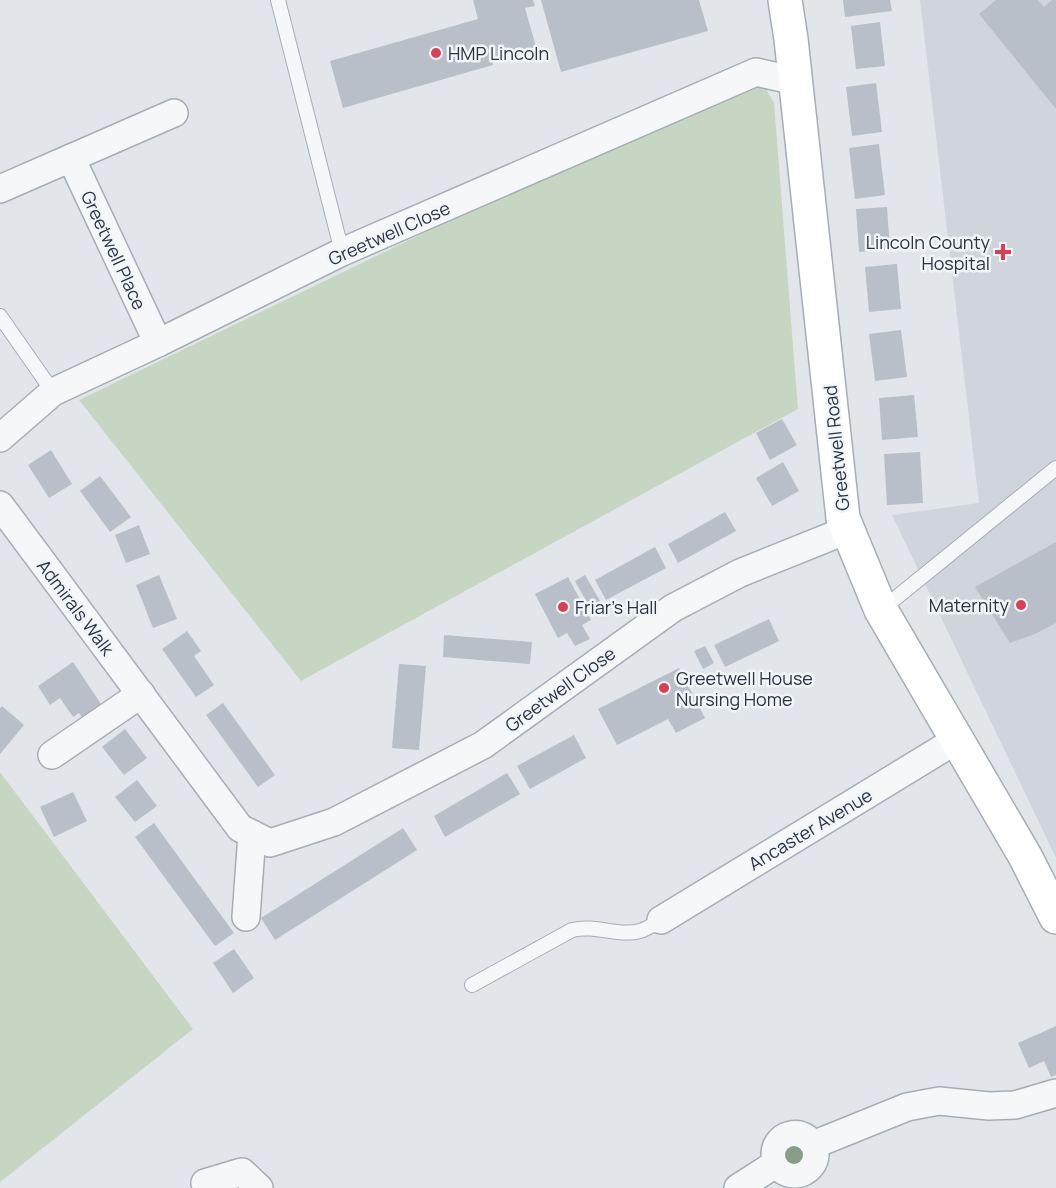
<svg xmlns="http://www.w3.org/2000/svg" width="1056" height="1188" font-family="Manrope,sans-serif">
	<style>
		.built { fill: #d0d5dd }
		.green { fill: #c7d6c3 }
		.building { fill: #b9bfc9 }
		.lines { fill: none; stroke-linecap: round; stroke-linejoin: round }
		.lane-casing { stroke: #a7adb6; stroke-width: 16 }
		.street-casing { stroke: #a7adb6; stroke-width: 30 }
		.secondary-casing { stroke: #a7adb6; stroke-width: 36 }
		.lane { stroke: #f5f7f9; stroke-width: 14 }
		.street { stroke: #f5f7f9; stroke-width: 27 }
		.secondary { stroke: #fff; stroke-width: 33 }
		.tree { fill: #879d87 }
		.poi-dot { fill: #d64255; stroke: #f2f5f8; stroke-width: 2 }
		.labels { text-anchor: middle; dominant-baseline: central; stroke-width: 5; stroke-linejoin: round; paint-order: stroke }
		.poi-label { font-size: 18px; fill: #293344; stroke: #f2f5f8; text-anchor: start }
		.street-label { font-size: 18px; fill: #293344; stroke: #f2f5f8 }
	</style>
	<rect width="100%" height="100%" fill="#e2e6eb"/>
	<polygon class="built" points="920,0 1056,0 1056,858 892,515 979,503"/>
	<g class="green">
		<polygon points="756,72 774,103 798,409 301,681 79,400"/>
		<polygon points="0,772 193,1029 0,1182"/>
	</g>
	<g class="building">
		<polygon points="473,0 533,0 535,6 525,8 536,47 492,59 493,65 343,108 330,61 478,19"/>
		<polygon points="541,0 699,0 708,31 561,72"/>
		<polygon points="843,0 890,0 892,11 845,17"/>
		<polygon points="996,0 1038,0 1044,7 1052,0 1056,0 1056,109 979,14"/>
		<polygon points="880,22 885,66 856,69 851,26"/>
		<polygon points="876,83 882,132 852,136 846,87"/>
		<polygon points="879,144 885,195 855,199 849,148"/>
		<polygon points="887,207 890,250 859,252 856,209"/>
		<polygon points="897,264 901,309 869,312 865,267"/>
		<polygon points="901,330 907,377 875,381 869,334"/>
		<polygon points="914,395 918,437 882,440 879,398"/>
		<polygon points="782,419 797,445 770,460 756,433"/>
		<polygon points="51,450 72,484 49,498 28,465"/>
		<polygon points="920,452 923,503 887,505 884,454"/>
		<polygon points="783,462 799,491 772,506 756,478"/>
		<polygon points="100,476 131,517 110,532 80,491"/>
		<polygon points="725,512 736,531 678,563 668,544"/>
		<polygon points="139,525 150,554 126,563 115,535"/>
		<polygon points="1056,542 1056,623 1035,634 1010,643 975,587"/>
		<polygon points="655,547 666,568 606,600 595,580"/>
		<polygon points="159,575 177,619 153,628 136,585"/>
		<polygon points="585,575 603,606 592,612 575,581"/>
		<polygon points="568,577 591,620 582,625 590,639 575,646 567,633 558,638 535,594"/>
		<polygon points="769,619 779,641 725,667 714,645"/>
		<polygon points="187,631 201,651 194,656 214,685 196,697 162,649"/>
		<polygon points="444,635 532,642 530,664 443,657"/>
		<polygon points="705,646 714,663 703,669 694,651"/>
		<polygon points="73,662 105,710 86,723 79,713 73,717 60,698 50,705 38,686"/>
		<polygon points="399,664 426,666 419,750 392,748"/>
		<polygon points="679,668 705,718 676,733 668,719 617,745 598,709"/>
		<polygon points="223,703 275,775 258,787 206,715"/>
		<polygon points="2,706 24,725 0,754 0,708"/>
		<polygon points="125,729 147,758 124,775 102,747"/>
		<polygon points="574,735 586,758 530,789 517,766"/>
		<polygon points="507,773 520,794 445,837 434,816"/>
		<polygon points="137,780 157,806 135,822 115,797"/>
		<polygon points="73,792 87,821 54,837 40,807"/>
		<polygon points="154,823 234,933 215,946 135,837"/>
		<polygon points="403,828 417,850 275,940 261,918"/>
		<polygon points="234,949 254,978 233,993 213,963"/>
		<polygon points="1056,1026 1056,1075 1051,1077 1044,1061 1029,1068 1018,1043"/>
	</g>
	<g class="lines">
		<defs>
			<g id="lane">
				<polyline points="278,0 342,252"/>
				<polyline points="0,316 53,392"/>
				<polyline points="881,610 1056,468"/>
				<path d="M 472,985 L 572,930 C 596,924 618,937 640,931 C 647,929 654,924 661,920"/>
			</g>
			<g id="street">
				<polyline points="71,158 174,113"/>
				<polyline points="0,189 71,158 158,343"/>
				<polyline points="0,438 53,392 158,343 342,252 756,72 796,81"/>
				<polyline points="0,505 240,828 270,843 334,822 483,745 673,608 740,573 847,530"/>
				<polyline points="52,755 141,694"/>
				<polyline points="246,917 252,834"/>
				<polyline points="661,920 958,739"/>
				<path d="M 777,1163 C 779,1166 781,1169 784,1171 C 796,1179 814,1170 815,1155 C 815,1152 814,1149 813,1145 L 907,1107 L 939,1101 L 989,1106 L 1015,1105 L 1056,1093"/>
				<polyline points="205,1183 242,1172 259,1188"/>
				<path d="M 738,1188 L 777,1163 C 776,1160 775,1157 775,1154 C 775,1138 794,1129 806,1138 C 809,1140 811,1143 813,1145"/>
			</g>
			<polyline id="secondary" points="785,0 791,39 843,518 881,610 1025,856 1056,917"/>
		</defs>
		<use href="#lane" class="lane-casing"/>
		<use href="#street" class="street-casing"/>
		<use href="#secondary" class="secondary-casing"/>
		<use href="#lane" class="lane"/>
		<use href="#street" class="street"/>
		<use href="#secondary" class="secondary"/>
	</g>
	<circle class="tree" cx="794" cy="1155" r="9"/>
	<g class="poi-dot">
		<circle cx="436" cy="53" r="6"/>
		<path d="M1000 243h6v6h6v6h-6v6h-6v-6h-6v-6h6z"/>
		<circle cx="1021" cy="605" r="6"/>
		<circle cx="563" cy="607" r="6"/>
		<circle cx="664" cy="688" r="6"/>
	</g>
	<g class="labels">
		<g class="poi-label">
			<text x="448" y="53">HMP Lincoln</text>
			<text x="990" y="242" text-anchor="end">Lincoln County<tspan x="990" dy="21">Hospital</tspan></text>
			<text x="1009" y="605" text-anchor="end">Maternity</text>
			<text x="575" y="607">Friar's Hall</text>
			<text x="676" y="678">Greetwell House<tspan x="676" dy="21">Nursing Home</tspan></text>
		</g>
		<g class="street-label">
			<text transform="translate(389 233) rotate(-24)">Greetwell Close</text>
			<text transform="translate(114 250) rotate(65)">Greetwell Place</text>
			<text transform="translate(836 448) rotate(-96)">Greetwell Road</text>
			<text transform="translate(76 607) rotate(53)">Admirals Walk</text>
			<text transform="translate(560 689) rotate(-36)">Greetwell Close</text>
			<text transform="translate(810 829) rotate(-31)">Ancaster Avenue</text>
		</g>
	</g>
</svg>
